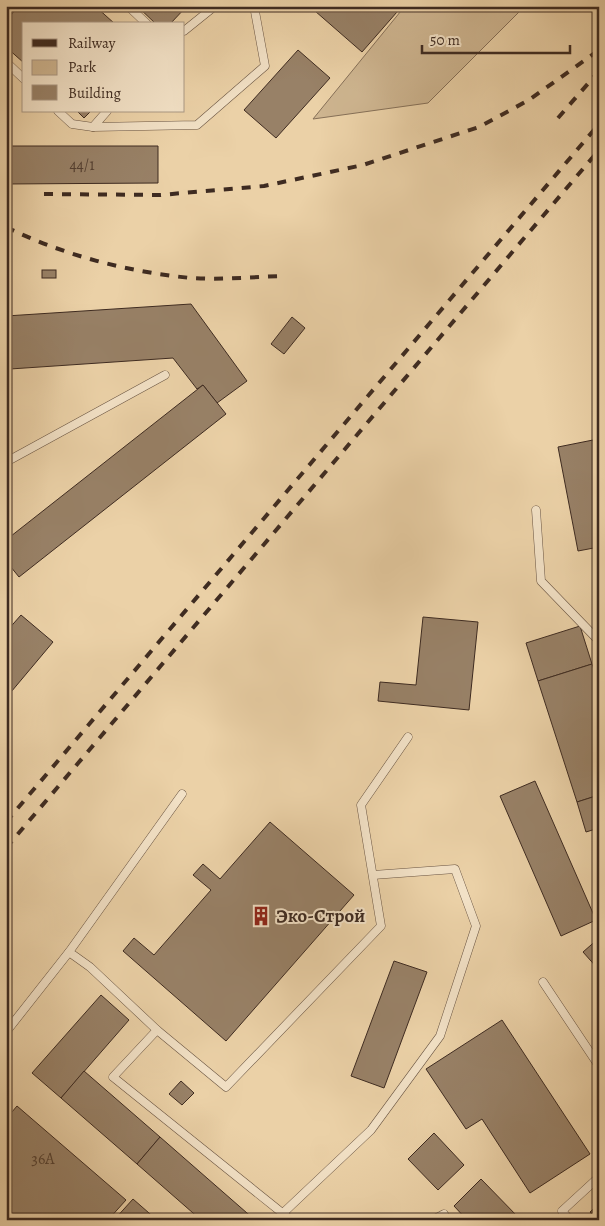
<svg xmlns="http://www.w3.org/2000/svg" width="605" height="1226" font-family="Alegreya,serif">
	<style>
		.green { fill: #ceb590; stroke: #867058 }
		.building { fill: #988167; stroke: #3e2b21 }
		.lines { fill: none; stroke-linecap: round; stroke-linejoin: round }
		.service-casing { stroke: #695442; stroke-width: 9 }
		.service { stroke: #f2e1c6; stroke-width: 8 }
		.rail { stroke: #3e2b21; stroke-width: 4; stroke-dasharray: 9 9; stroke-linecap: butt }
		.labels { text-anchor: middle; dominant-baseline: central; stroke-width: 4; stroke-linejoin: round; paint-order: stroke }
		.number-label { font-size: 16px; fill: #544032 }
		.poi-label { font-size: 19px; font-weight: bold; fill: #3e2b21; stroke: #f2e1c6; text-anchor: start }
	</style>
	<rect width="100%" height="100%" fill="#ebd1a7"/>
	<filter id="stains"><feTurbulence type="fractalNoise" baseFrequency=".004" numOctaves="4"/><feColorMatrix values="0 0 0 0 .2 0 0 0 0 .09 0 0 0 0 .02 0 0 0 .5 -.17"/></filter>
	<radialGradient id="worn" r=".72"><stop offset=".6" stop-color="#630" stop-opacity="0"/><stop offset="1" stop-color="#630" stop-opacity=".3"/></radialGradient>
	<polygon class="green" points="405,6 525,6 428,103 313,119"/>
	<g class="building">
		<polygon points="19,6 95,6 115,24 24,24 24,63 6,47 6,21"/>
		<polygon points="137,6 187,6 170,24 156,24"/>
		<polygon points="320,6 390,6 397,12 362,52 315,11"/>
		<polygon points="298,50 330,78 276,138 244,110"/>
		<polygon points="77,111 91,111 84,118"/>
		<polygon points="6,146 158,146 158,183 6,184"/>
		<rect x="42" y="270" width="14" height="8"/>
		<polygon points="191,304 247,381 217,403 203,385 197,389 173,358 10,369 6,316"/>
		<polygon points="292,317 305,328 284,354 271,344"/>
		<polygon points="203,385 226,414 19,577 6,561 6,540"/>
		<polygon points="593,440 599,468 599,547 578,551 558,447"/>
		<polygon points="21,615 53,642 6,698 6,632"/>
		<polygon points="423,617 478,622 469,710 378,701 380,682 416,685"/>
		<polygon points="580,626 592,664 538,681 526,643"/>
		<polygon points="592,664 599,685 599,795 577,802 538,681"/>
		<polygon points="535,781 596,920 561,936 500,796"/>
		<polygon points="599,795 599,828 586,832 577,802"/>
		<polygon points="270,822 354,895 226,1041 123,951 134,938 154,955 211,890 193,875 203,864 220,879"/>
		<polygon points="599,938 599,970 583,952"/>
		<polygon points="394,961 427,972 384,1088 351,1076"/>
		<polygon points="101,995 129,1020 61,1098 32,1073"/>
		<polygon points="502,1020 590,1154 530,1193 482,1119 466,1129 426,1069"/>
		<polygon points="84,1071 160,1137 137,1164 61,1098"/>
		<polygon points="181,1081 194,1093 182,1105 169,1094"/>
		<polygon points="17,1106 126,1200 108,1220 6,1220 6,1119"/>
		<polygon points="434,1133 464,1165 438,1190 408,1159"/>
		<polygon points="160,1137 255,1220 201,1220 137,1164"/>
		<polygon points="481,1179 518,1217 516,1220 467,1220 454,1206"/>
		<polygon points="133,1199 157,1220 114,1220"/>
		<polygon points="599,1204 599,1220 597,1220 590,1212"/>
	</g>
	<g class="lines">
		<defs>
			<g id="service">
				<polyline points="128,6 147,24"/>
				<polyline points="184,31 215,6"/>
				<polyline points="6,62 24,79"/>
				<polyline points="58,111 72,124 93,127 107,111"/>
				<polyline points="93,127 197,125 265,66 254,6"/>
				<polyline points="6,462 165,375"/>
				<polyline points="536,510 541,581 599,641"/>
				<polyline points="182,794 69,952 90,967 157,1030 113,1077 291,1220"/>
				<polyline points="543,982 599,1066"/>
				<polyline points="157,1030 226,1087 381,926 361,805 408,737"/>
				<polyline points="6,1032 69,952"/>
				<polyline points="282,1214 371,1130 440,1036 476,926 455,869 373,875"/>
				<polyline points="433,1220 444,1214"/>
				<polyline points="570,1220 562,1211 599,1177"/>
			</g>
		</defs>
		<use href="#service" class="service-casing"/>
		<use href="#service" class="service"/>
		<g class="rail">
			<polyline points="558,118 599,71"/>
			<polyline points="44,194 160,195 264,186 363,165 479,127 529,100 599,50"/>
			<path d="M 6,227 C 63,255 128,272 191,278 C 221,280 252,277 283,276"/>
			<polyline points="6,822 599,124"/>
			<polyline points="6,848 599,150"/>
		</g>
	</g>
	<defs>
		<symbol id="building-bare" viewBox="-9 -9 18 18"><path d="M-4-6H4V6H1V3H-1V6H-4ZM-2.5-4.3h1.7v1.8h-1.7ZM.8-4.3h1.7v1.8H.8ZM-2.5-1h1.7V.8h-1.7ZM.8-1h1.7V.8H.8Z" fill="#8f2418" stroke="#f2e1c6" stroke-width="2.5" paint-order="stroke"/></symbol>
	</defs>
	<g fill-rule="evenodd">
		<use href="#building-bare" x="247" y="902" width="28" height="28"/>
	</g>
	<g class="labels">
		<g class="number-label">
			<text x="82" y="165">44/1</text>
			<text x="43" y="1159">36А</text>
		</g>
		<g class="poi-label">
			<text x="276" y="916">Эко-Строй</text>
		</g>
	</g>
	<rect width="605" height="1226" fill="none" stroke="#ebd1a7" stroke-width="25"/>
	<rect x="8" y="8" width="590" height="1211" fill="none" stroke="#3e2b21" stroke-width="2.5"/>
	<rect x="12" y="12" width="580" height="1201" fill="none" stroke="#3e2b21"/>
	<rect x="22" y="22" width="162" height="90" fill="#f2e1c6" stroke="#aa9884"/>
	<rect x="32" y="39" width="25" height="8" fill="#3e2b21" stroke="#aa9884"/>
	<text x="68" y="48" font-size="15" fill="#3e2b21">Railway</text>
	<rect x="32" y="60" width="25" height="15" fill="#ceb590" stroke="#aa9884"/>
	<text x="68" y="72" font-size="15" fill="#3e2b21">Park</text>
	<rect x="32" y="85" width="25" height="15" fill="#988167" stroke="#aa9884"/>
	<text x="68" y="98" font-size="15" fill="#3e2b21">Building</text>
	<path d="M422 45v8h148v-8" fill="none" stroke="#3e2b21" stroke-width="2.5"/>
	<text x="430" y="45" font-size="15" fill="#3e2b21" stroke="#f2e1c6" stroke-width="4" paint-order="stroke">50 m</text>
	<rect width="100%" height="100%" filter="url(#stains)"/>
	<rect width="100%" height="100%" fill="url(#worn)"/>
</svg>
